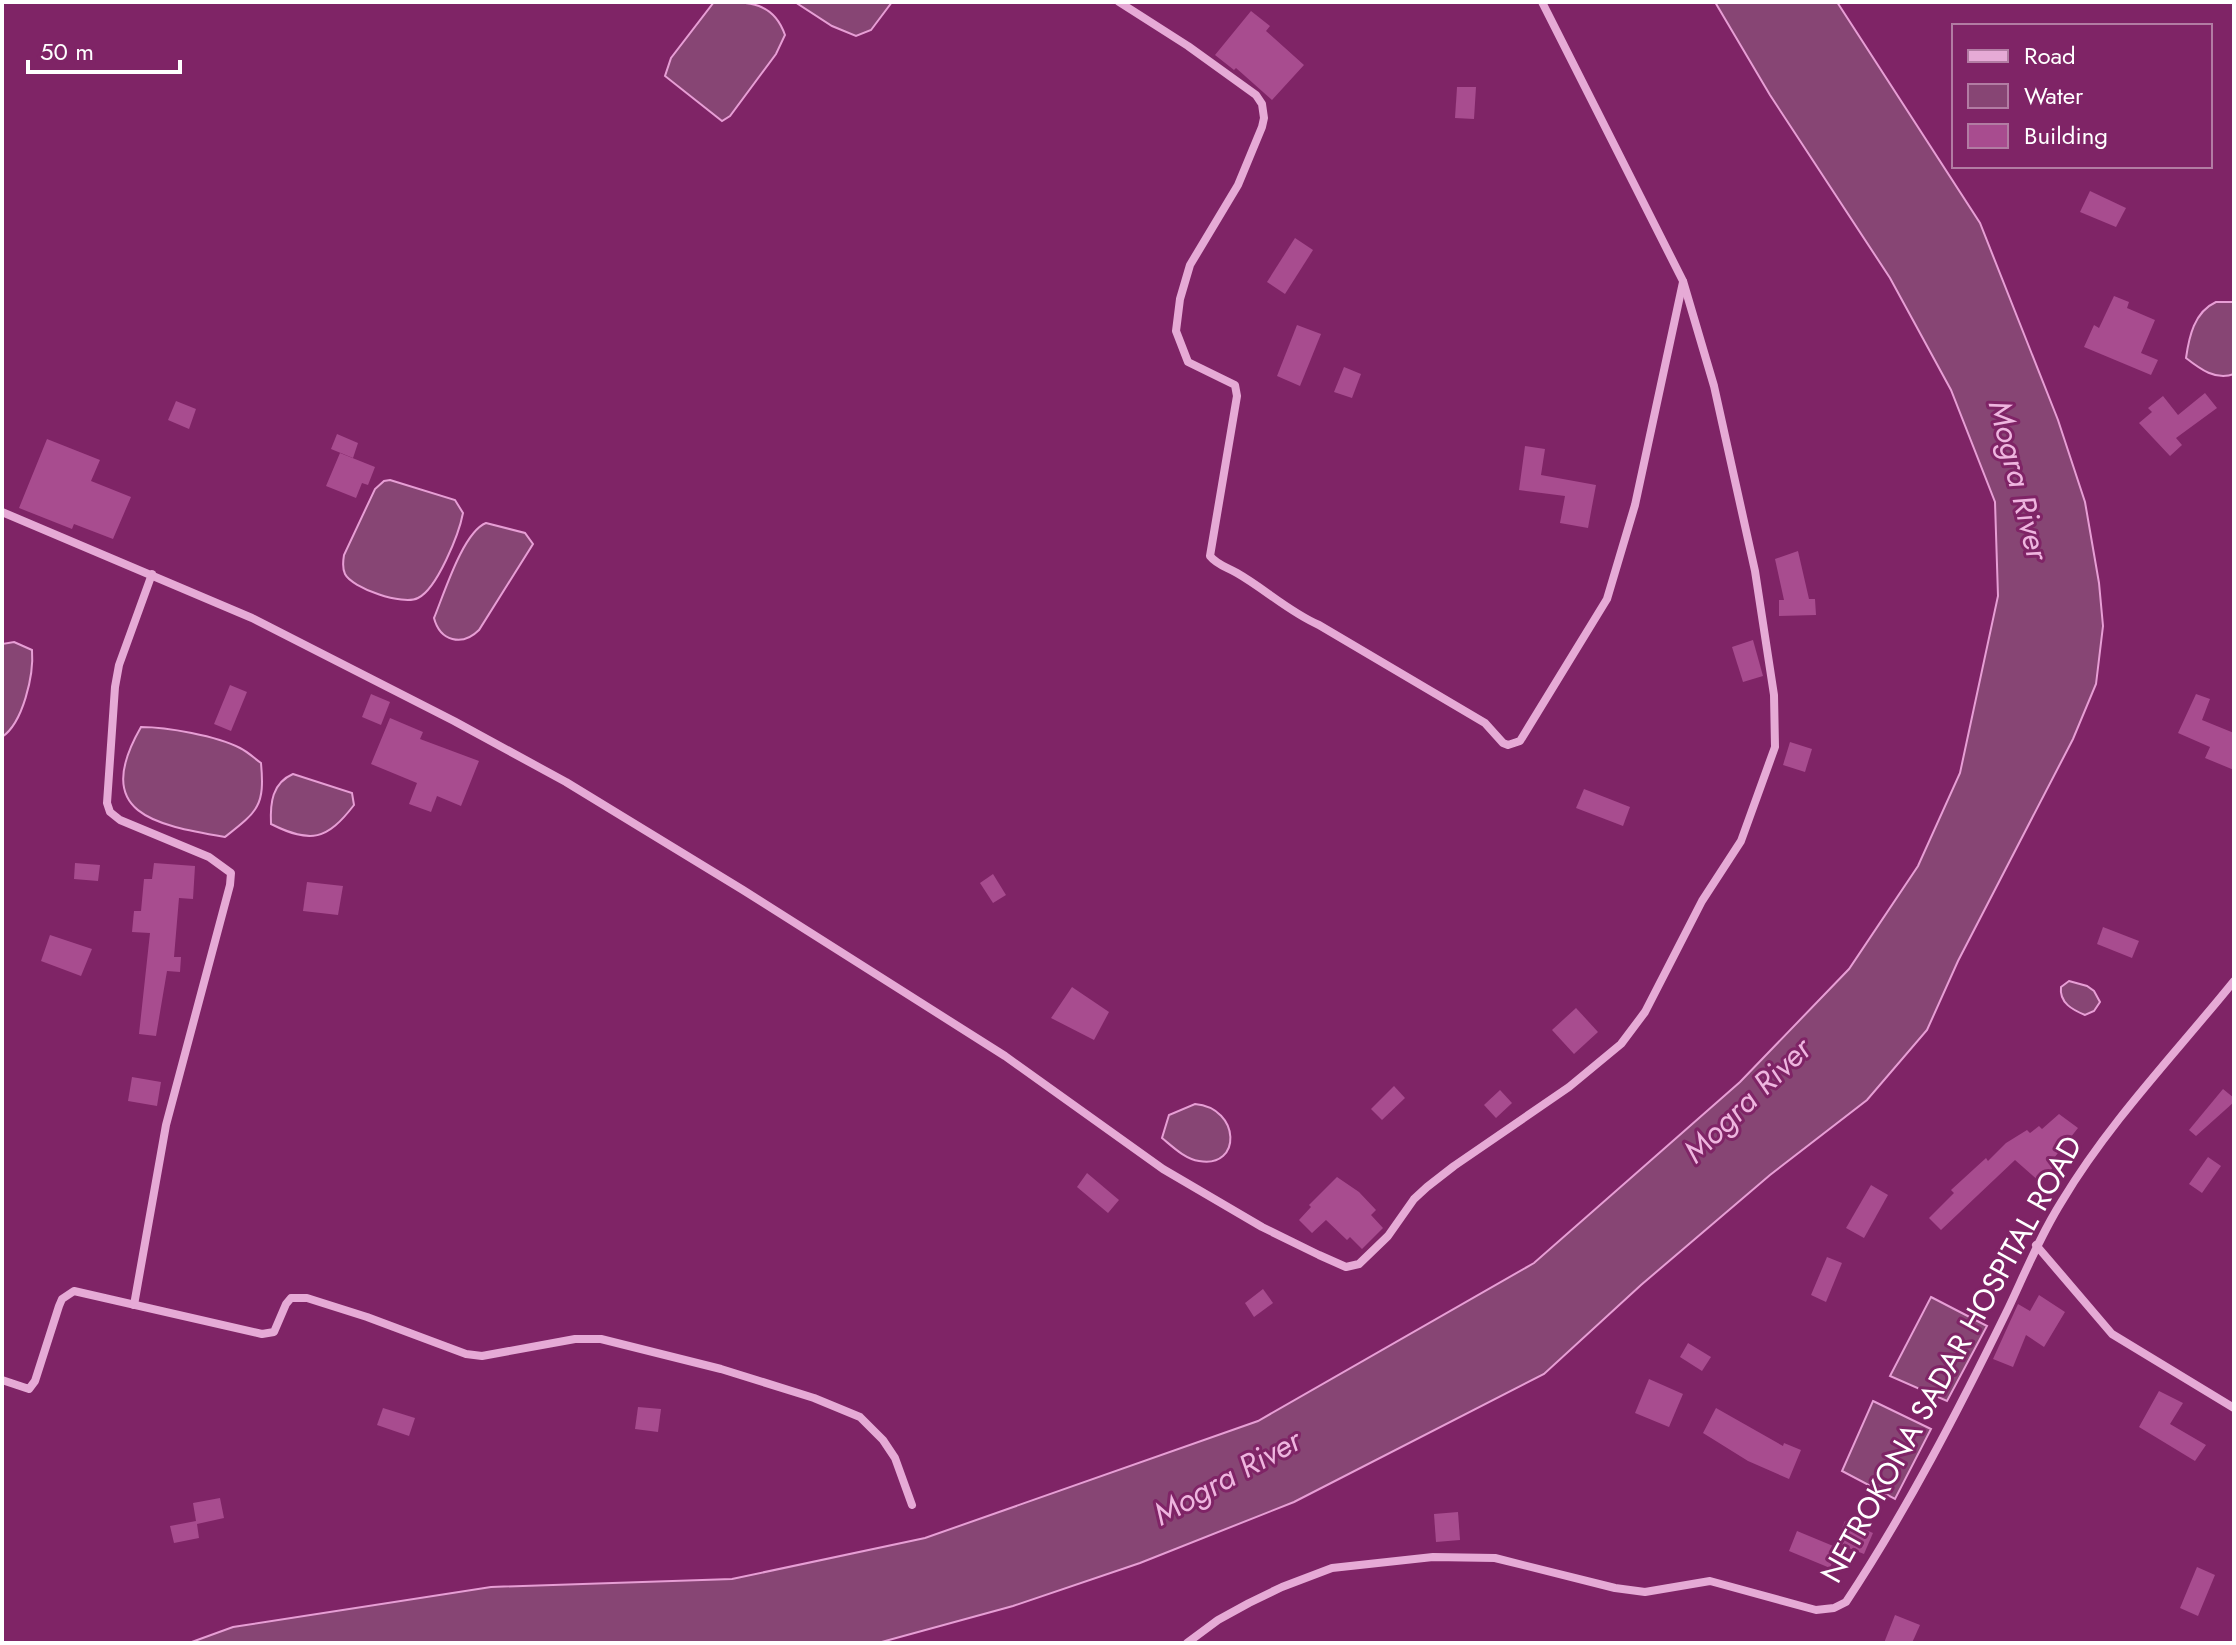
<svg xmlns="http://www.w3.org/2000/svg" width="2236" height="1645" font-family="Jost,sans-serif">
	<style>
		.water { fill: #874574; stroke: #e79ed5; stroke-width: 2 }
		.building { fill: #a84c8f }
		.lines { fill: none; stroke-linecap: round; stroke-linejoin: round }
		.minor { stroke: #e6aad6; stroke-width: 8 }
		.labels { text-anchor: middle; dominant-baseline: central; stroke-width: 6; stroke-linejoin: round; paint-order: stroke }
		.street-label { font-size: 30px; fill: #fff; stroke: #7f2466 }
		.water-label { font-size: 32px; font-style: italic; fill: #eeb5df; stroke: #7f2466 }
	</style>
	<rect width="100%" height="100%" fill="#7f2466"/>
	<g class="water">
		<path d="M 714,2 C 746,2 773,0 785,35 L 776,54 L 730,116 L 722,121 L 665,76 L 671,58 Z"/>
		<polygon points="795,2 892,2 871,30 856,36 832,26"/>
		<polygon points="1715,2 1837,2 1980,223 2058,420 2085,502 2099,583 2103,626 2096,684 2073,739 1958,961 1927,1030 1867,1100 1770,1175 1641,1285 1544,1374 1294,1502 1140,1563 1013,1606 878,1643 189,1643 233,1627 491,1587 732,1579 925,1538 1258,1421 1534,1263 1740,1082 1849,969 1918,866 1960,773 1998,596 1995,502 1951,390 1890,278 1770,95"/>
		<path d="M 2216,302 L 2234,302 L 2234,374 C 2216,381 2200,369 2186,358 C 2189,337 2194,312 2216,302 Z"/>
		<path d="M 390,480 L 455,500 L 463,513 C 459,534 437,589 418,598 C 403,606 352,588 345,574 C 342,568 343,561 344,555 L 375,489 L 384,481 Z"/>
		<path d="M 486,523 L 525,533 L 533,544 L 479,630 C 462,647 440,641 434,618 C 444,594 463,532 486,523 Z"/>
		<path d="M 14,642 L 32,650 C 34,675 23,723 2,737 L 2,644 Z"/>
		<path d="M 141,727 C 167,727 217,736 240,748 C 248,752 254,758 261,763 C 265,806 258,811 225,837 C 155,825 91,814 141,727 Z"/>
		<path d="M 293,774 L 352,793 L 354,805 C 327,840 311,844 271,824 C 270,803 272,783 293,774 Z"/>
		<path d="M 2069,981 L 2087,986 L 2094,991 L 2100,1002 L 2094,1011 L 2085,1015 C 2073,1010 2059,1003 2061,987 Z"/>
		<path d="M 1195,1104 C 1241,1108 1242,1169 1199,1161 C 1185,1159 1173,1147 1162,1138 L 1169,1115 Z"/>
		<polygon points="1931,1297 1987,1326 1947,1401 1890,1376"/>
		<polygon points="1873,1401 1931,1429 1895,1499 1842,1471"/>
	</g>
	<g class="building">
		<polygon points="1251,11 1270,26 1266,31 1304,65 1272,100 1236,68 1234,70 1215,55"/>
		<polygon points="1457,87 1476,87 1474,119 1455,118"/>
		<polygon points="2090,191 2126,208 2116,227 2080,212"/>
		<polygon points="1295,238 1313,250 1285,294 1267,282"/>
		<polygon points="2114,296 2129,302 2127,308 2155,320 2141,353 2158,360 2151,375 2084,347 2094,325 2099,328"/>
		<polygon points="1297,325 1321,334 1300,386 1277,376"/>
		<polygon points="1344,367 1361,374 1352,398 1334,392"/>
		<polygon points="2205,393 2217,408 2176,438 2182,445 2170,456 2139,423 2152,412 2148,408 2163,396 2178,415"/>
		<polygon points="176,401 196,409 189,429 168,420"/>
		<polygon points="337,434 358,443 353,458 331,449"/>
		<polygon points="47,439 100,460 91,481 131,497 113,539 74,524 72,529 19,508"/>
		<polygon points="1525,446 1545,449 1541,475 1596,485 1588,528 1560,523 1565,496 1519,490"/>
		<polygon points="340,453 375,467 368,485 362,483 356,498 326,486"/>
		<polygon points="1798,551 1809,599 1815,599 1816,615 1779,616 1779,600 1784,600 1775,559"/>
		<polygon points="1753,640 1763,676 1743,682 1732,647"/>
		<polygon points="230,685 247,692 231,731 214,724"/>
		<polygon points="371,694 390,702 381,725 362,717"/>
		<polygon points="2196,694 2210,699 2202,720 2234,733 2234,770 2205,758 2210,747 2178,733"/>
		<polygon points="390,718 423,732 420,739 479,761 461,806 437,796 431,812 409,804 417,783 371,764"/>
		<polygon points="1790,742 1812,749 1805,772 1783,765"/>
		<polygon points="1584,789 1630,807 1623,826 1576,808"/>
		<polygon points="75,863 100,865 98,881 74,879"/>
		<polygon points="154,863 195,866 193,899 179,898 174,957 181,957 180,972 167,971 156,1036 139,1034 150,933 132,932 134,911 141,911 144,879 152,879"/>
		<polygon points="993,874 1006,895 993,903 980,883"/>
		<polygon points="307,882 343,886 338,915 303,911"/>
		<polygon points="2103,927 2139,941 2132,958 2097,944"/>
		<polygon points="50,935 92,949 81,976 41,961"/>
		<polygon points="1072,987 1109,1012 1094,1040 1051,1018"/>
		<polygon points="1576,1008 1598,1032 1574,1054 1552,1030"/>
		<polygon points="132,1077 161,1082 157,1106 128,1101"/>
		<polygon points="1394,1086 1405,1098 1382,1120 1371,1109"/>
		<polygon points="2223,1089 2234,1098 2234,1102 2196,1136 2189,1130"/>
		<polygon points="1500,1090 1512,1103 1496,1118 1484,1105"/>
		<polygon points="2059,1114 2078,1128 2054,1158 2058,1162 2040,1182 2015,1160 1941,1230 1929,1218 1954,1193 1951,1190 1986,1158 1988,1161 2006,1143 2027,1130 2030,1133 2039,1126 2042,1129"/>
		<polygon points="2208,1157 2221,1166 2202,1193 2189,1184"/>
		<polygon points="1087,1173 1119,1200 1108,1213 1077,1187"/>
		<polygon points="1337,1177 1359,1192 1376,1210 1371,1215 1383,1228 1362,1249 1350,1237 1347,1240 1326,1220 1312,1233 1299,1220 1311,1207 1309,1205"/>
		<polygon points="1871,1185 1888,1195 1864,1238 1846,1228"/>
		<polygon points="1827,1257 1842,1263 1826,1302 1811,1295"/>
		<polygon points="1263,1289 1273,1303 1254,1317 1245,1303"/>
		<polygon points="2039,1295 2065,1312 2044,1347 2026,1335 2013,1367 1993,1359 2018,1304 2030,1311"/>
		<polygon points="1688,1343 1711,1357 1702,1371 1680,1357"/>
		<polygon points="1649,1379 1683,1394 1669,1427 1635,1413"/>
		<polygon points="2159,1391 2183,1403 2170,1424 2206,1445 2195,1461 2139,1427"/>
		<polygon points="638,1407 661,1409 658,1432 635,1429"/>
		<polygon points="383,1408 415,1418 409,1436 377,1425"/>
		<polygon points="1716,1408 1783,1446 1784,1443 1801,1450 1789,1479 1748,1461 1703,1433"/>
		<polygon points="220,1498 224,1518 197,1524 199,1538 174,1543 170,1526 196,1521 193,1503"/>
		<polygon points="1458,1512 1460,1540 1436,1542 1434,1514"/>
		<polygon points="1845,1521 1873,1533 1864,1554 1836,1543"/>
		<polygon points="1797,1531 1838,1548 1830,1568 1789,1551"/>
		<polygon points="2197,1567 2215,1575 2198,1616 2180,1608"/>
		<polygon points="1895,1615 1920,1625 1912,1643 1884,1643"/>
	</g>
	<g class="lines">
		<g class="minor">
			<path d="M 1119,2 L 1188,46 L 1256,95 L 1262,104 L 1264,118 L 1262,127 L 1238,185 L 1190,265 L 1180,299 L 1176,331 L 1188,362 L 1235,385 L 1237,396 L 1210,556 C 1217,565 1227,567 1237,573 C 1265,589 1289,612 1319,625 L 1485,723 L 1503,743 L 1508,745 L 1520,741 L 1607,599 L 1635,505 L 1683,282"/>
			<polyline points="2,512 252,618 454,721 566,782 743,890 1005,1056 1163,1169 1262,1227 1319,1255 1346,1267 1359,1264 1388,1236 1414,1199 1427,1187 1454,1166 1569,1087 1621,1044 1645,1012 1702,901 1741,841 1775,747 1774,695 1755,571 1714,386 1683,281 1542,2"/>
			<polyline points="2036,1245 2112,1334 2234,1408"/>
			<polyline points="134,1305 166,1125 230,885 231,873 209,857 120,820 110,812 107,803 115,687 119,665 152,574"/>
			<polyline points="2,1380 29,1389 35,1381 59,1306 62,1299 74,1291 262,1334 274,1332 286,1304 291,1298 307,1298 367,1317 466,1354 482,1356 575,1339 601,1339 721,1369 814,1398 860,1417 883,1440 895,1458 912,1505"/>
			<path d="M 1187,1643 L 1218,1620 L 1249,1603 L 1282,1587 L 1332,1568 L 1433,1557 L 1495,1558 L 1615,1588 L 1645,1592 L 1710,1581 L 1816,1610 L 1834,1608 L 1846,1602 C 1907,1510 1959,1409 2008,1309 C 2025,1273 2040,1236 2062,1201 C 2110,1121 2175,1054 2234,981"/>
		</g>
	</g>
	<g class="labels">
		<g class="street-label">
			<text transform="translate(1951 1359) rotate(-61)">NETROKONA SADAR HOSPITAL ROAD</text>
		</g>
		<g class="water-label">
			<text transform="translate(2019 480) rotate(76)">Mogra River</text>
			<text transform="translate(1747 1100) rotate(-44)">Mogra River</text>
			<text transform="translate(1227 1477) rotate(-29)">Mogra River</text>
		</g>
	</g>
	<rect width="2236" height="1645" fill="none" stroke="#ffffff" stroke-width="8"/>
	<rect x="1952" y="24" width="260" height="144" fill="#7f2466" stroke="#b27ca3" stroke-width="2"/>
	<rect x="1968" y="50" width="40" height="12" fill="#e6aad6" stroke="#b27ca3" stroke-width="2"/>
	<text x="2024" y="64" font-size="24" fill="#ffffff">Road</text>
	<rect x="1968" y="84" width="40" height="24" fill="#874574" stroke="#b27ca3" stroke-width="2"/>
	<text x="2024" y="104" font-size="24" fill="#ffffff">Water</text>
	<rect x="1968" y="124" width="40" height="24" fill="#a84c8f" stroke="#b27ca3" stroke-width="2"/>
	<text x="2024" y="144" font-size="24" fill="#ffffff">Building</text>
	<path d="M28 60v12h152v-12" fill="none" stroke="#ffffff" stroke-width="4"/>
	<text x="40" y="60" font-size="24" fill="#ffffff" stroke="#7f2466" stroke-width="6" paint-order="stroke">50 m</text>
</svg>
